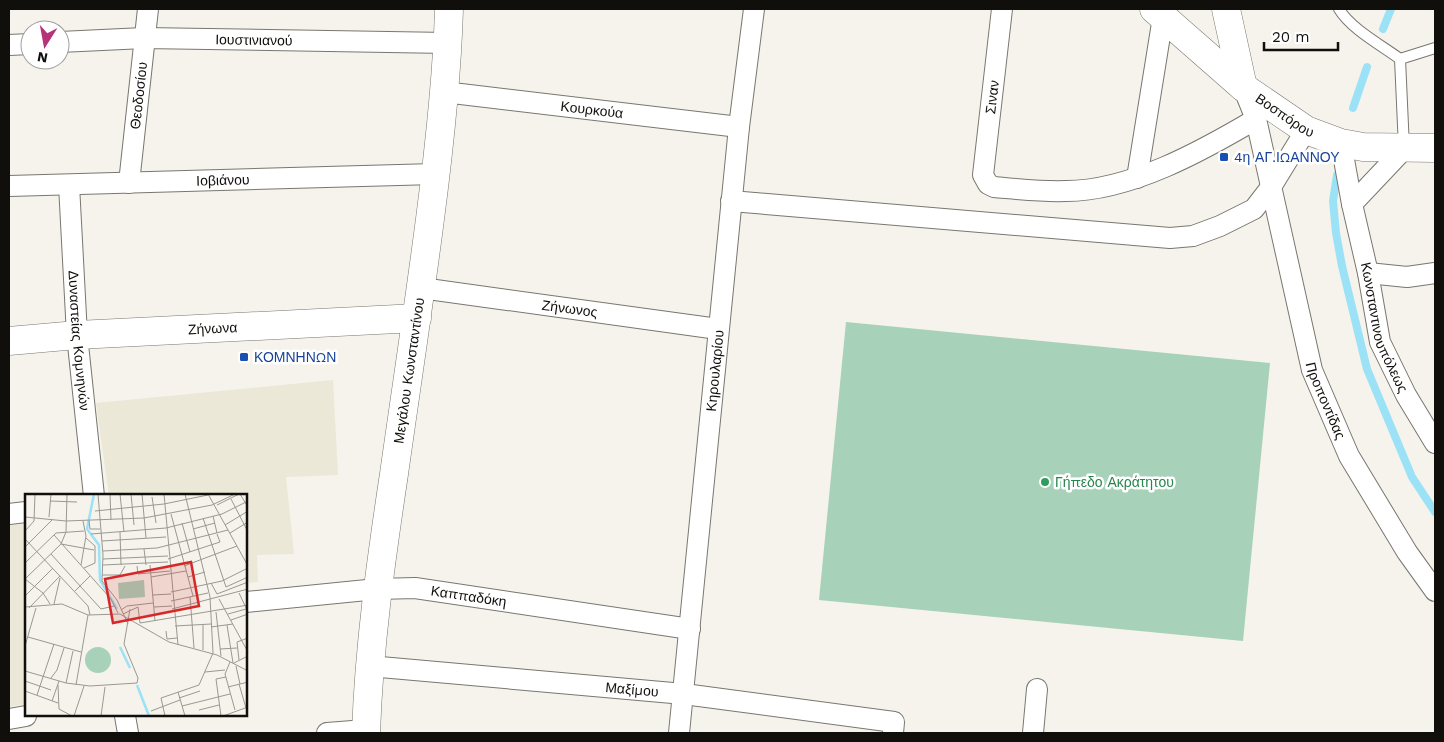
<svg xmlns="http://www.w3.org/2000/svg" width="1444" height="742" font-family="'Work Sans',sans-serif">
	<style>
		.built { fill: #ebe8d8 }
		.green { fill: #a7d1b9 }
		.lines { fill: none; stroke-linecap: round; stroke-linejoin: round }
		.stream { stroke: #9ce2f7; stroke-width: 8 }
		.lane-casing { stroke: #78776f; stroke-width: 12 }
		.street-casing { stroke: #78776f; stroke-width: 22 }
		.secondary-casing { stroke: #78776f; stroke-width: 29 }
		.lane { stroke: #fff; stroke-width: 10 }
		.street { stroke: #fff; stroke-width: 20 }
		.secondary { stroke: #fff; stroke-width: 28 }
		.transit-dot { fill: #1a4fb4; stroke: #fff; stroke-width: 2 }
		.leisure-dot { fill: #2e9e5b; stroke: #fff; stroke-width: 2 }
		.labels { text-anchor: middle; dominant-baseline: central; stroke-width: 5; stroke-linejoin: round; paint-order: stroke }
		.street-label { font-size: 14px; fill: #100f0c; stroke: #fff }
		.transit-label { font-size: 14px; fill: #164399; stroke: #fff; text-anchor: start }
		.leisure-label { font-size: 14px; fill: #27864d; stroke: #fff; text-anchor: start }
		.inset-river { fill: none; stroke: #9ce2f7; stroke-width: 2.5 }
		.inset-road { fill: none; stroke: #999892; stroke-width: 1 }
		.view { fill: #d62828; fill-opacity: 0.15; stroke: #d62828; stroke-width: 2.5 }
		.inset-edge { fill: none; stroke: #100f0c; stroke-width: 2.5 }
	</style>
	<rect width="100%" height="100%" fill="#f5f3eb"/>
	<g class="built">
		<polygon points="333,380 338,475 286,477 294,554 257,555 258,582 246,583 246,496 109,496 96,403"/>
		<polygon points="26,524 26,704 9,707 9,525"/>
	</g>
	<polygon class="green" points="846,322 1270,363 1243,641 819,600"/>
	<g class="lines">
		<g class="stream">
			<polyline points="1383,29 1391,9"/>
			<polyline points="1353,108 1367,67"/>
			<polyline points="1337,175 1333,201 1336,233 1342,266 1367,369 1412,477 1435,512"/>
		</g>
		<defs>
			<g id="lane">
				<path d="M 1339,9 C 1351,29 1381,45 1400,59"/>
				<polyline points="1404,148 1400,59 1435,48"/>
			</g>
			<g id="street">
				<path d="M 1002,9 L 983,175 L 988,184 L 994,187 C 1017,189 1042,192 1066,191 C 1130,191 1202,151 1256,119"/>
				<path id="s1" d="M 60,42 L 144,38 L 448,43"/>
				<polyline points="9,45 30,44"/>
				<path id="s2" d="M 1243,87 L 1256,119 L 1312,370 L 1349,456 L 1407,552 L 1435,591"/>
				<path id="s3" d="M 444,92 L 739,127"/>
				<path id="s4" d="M 1341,143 L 1352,204 L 1368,273 L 1380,342 L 1406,395 L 1435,443"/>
				<polyline points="1137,178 1163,17"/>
				<path id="s5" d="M 129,183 L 148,9"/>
				<path id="s6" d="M 69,185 L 77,335 L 94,496"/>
				<path id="s7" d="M 9,186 L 435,174"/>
				<polyline points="731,201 1170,238 1193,236 1220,226 1254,209 1271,187 1306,130"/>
				<polyline points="1352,204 1404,149"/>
				<polyline points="1368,273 1407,277 1435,273"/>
				<path id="s8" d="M 421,288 L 718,329"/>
				<polyline points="9,514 26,512"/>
				<path id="s9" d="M 246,602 L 377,589 L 415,588 L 690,629"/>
				<path id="s10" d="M 369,666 L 684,694 L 894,722 L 893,733"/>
				<polyline points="125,716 128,733"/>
				<polyline points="9,719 26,716"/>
				<polyline points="327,733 366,730"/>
				<path id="s11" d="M 679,733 L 739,127 L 754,9"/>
				<polyline points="1033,733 1037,689"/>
			</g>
			<g id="secondary">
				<path id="s12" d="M 1154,9 L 1243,87 L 1306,130 L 1341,143 L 1363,147 L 1435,148"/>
				<polyline points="1226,9 1243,87"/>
				<path id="s13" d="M 9,341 L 77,335 L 417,318"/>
				<path id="s14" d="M 366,733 C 369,646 381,560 394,474 C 406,389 419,304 430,219 C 439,150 447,79 449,9"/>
			</g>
		</defs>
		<use href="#lane" class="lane-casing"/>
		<use href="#street" class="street-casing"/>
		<use href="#secondary" class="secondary-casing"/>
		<use href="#lane" class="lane"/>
		<use href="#street" class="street"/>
		<use href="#secondary" class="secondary"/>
	</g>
	<g class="transit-dot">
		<rect x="1219" y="152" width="10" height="10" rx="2.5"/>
		<rect x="239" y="352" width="10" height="10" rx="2.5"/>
	</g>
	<circle class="leisure-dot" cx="1045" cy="482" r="5"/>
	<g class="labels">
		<g class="street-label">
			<text stroke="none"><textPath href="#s1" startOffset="194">Ιουστινιανού</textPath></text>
			<text stroke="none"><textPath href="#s5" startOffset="88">Θεοδοσίου</textPath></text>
			<text transform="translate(992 97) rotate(-83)">Σιναν</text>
			<text stroke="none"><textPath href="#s3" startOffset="149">Κουρκούα</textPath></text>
			<text stroke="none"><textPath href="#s12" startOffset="169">Βοσπόρου</textPath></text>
			<text stroke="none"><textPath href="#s7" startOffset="214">Ιοβιάνου</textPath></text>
			<text stroke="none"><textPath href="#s8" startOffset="150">Ζήνωνος</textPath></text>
			<text stroke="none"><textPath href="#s4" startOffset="190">Κωνσταντινουπόλεως</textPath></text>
			<text stroke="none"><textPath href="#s13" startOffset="204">Ζήνωνα</textPath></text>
			<text stroke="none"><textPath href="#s6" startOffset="156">Δυναστείας Κομνηνών</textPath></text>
			<text stroke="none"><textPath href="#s14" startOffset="365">Μεγάλου Κωνσταντίνου</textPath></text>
			<text stroke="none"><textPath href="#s11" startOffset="364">Κηρουλαρίου</textPath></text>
			<text stroke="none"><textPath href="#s2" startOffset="325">Προποντίδας</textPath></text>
			<text stroke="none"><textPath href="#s9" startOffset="224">Καππαδόκη</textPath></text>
			<text stroke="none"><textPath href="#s10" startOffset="264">Μαξίμου</textPath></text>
		</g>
		<g class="transit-label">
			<text x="1234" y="157">4η ΑΓ.ΙΩΑΝΝΟΥ</text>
			<text x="254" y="357">ΚΟΜΝΗΝΩΝ</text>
		</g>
		<g class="leisure-label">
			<text x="1055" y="482">Γήπεδο Ακράτητου</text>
		</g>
	</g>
	<g transform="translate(25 494)">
		<rect width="222" height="222" fill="#f5f3eb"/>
		<path d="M 119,86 L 120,103 L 94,105 L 93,89 ZM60 166a13 13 0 1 1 26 0a13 13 0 1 1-26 0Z" fill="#a7d1b9"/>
		<path class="inset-river" d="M 69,0 L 62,35 L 74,51 L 75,86 L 92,115M 95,153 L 105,174M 112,191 L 124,222"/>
		<path class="inset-road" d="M 73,0 L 78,61 L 77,87 L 92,106 L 103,130M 85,0 L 86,26M 95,0 L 99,38M 106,0 L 109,31M 117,0 L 121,44M 139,0 L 153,151M 183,0 L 223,72M 215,0 L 223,13M 127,3 L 131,29M 206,5 L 223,38M 25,7 L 52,8M 192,11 L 214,0M 70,17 L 139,10 L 183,1M 146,20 L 168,102M 188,22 L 192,39M 0,23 L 41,27 L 119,24 L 187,11 L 210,0M 24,23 L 26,0M 178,24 L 201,93 L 223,83M 64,27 L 65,35 L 75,35M 157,29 L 165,58M 200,31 L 223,17M 168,35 L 190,29M 0,37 L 9,27 L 10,0M 95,38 L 96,71M 205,39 L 223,28M 66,40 L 141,34 L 197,20 L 223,7M 29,41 L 86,105 L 93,119M 0,45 L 63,112 L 65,121M 77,47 L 141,43M 36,50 L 69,56M 0,53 L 27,26M 119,55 L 121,71M 78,57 L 132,54 L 203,36M 26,60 L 76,115 L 89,112M 78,65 L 143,62M 143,65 L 195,48 L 192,40M 0,69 L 31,39 L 59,37M 56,71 L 61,42 L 58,27M 78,71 L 143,68M 125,71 L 130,127M 112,72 L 113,80 L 145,77M 159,72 L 212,52M 59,74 L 70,69 L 70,52 L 61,44M 77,81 L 95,81 L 100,72M 126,83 L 161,77M 163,83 L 180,78M 0,85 L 36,50 L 41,38 L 42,0M 0,85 L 18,99 L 25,110M 186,89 L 192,100 L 223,88M 50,97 L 65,82M 146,98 L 197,87 L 223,74M 214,99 L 223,118M 128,101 L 146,100M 0,102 L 28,74M 165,103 L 169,154M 194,105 L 223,158M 146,107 L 183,99M 29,110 L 35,84M 0,113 L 37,110 L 63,121 L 95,120 L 144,148 L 192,161 L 223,177M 129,113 L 147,112M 4,114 L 35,82M 147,115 L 223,95M 96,116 L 102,112 L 128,109M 191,118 L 196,162M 98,120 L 113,113 L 115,129M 203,120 L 221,115M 206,126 L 223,120M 115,129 L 223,111M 178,130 L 178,156M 202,131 L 208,169M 150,132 L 186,130M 186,133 L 208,130M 141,137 L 142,145 L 152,144M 3,143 L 56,158M 0,152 L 11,114M 195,155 L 212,154M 214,166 L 212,148 L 223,144M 205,168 L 200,180 L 210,216M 209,169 L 223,162M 211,172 L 215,190M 0,177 L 41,189 L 65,192 L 112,189 L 113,184 L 99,150 L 105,115M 180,178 L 200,176M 26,184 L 32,176 L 39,154M 0,187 L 26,196M 41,189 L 48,157M 214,190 L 221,214M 33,191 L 34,215 L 47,222M 51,191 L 63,121M 203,193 L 223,188M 0,197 L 33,209M 153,198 L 160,222M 12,201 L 29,150M 154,204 L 175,197M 27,207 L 34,187M 157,212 L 205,200M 174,216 L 194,211M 126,217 L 155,206M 49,222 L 59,192M 76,222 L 80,193M 140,222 L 136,204 L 174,191 L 188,159 L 185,103 L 160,0M 196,222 L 191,185 L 201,183M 198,222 L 223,213"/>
		<path class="view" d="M 166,68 L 174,112 L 88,129 L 80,85 Z"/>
		<rect width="222" height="222" class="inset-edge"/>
	</g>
	<rect width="1444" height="742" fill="none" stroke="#100f0c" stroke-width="20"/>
	<g transform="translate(45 45) rotate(191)"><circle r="24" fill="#ffffff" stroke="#9f9f9e"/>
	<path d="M0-4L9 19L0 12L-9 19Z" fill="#b6337a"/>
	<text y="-8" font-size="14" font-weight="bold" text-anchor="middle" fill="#100f0c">N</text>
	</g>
	<path d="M1264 42v8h74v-8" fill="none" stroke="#100f0c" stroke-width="2.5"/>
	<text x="1272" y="42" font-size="15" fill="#100f0c" stroke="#ffffff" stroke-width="4" paint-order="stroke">20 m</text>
</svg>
